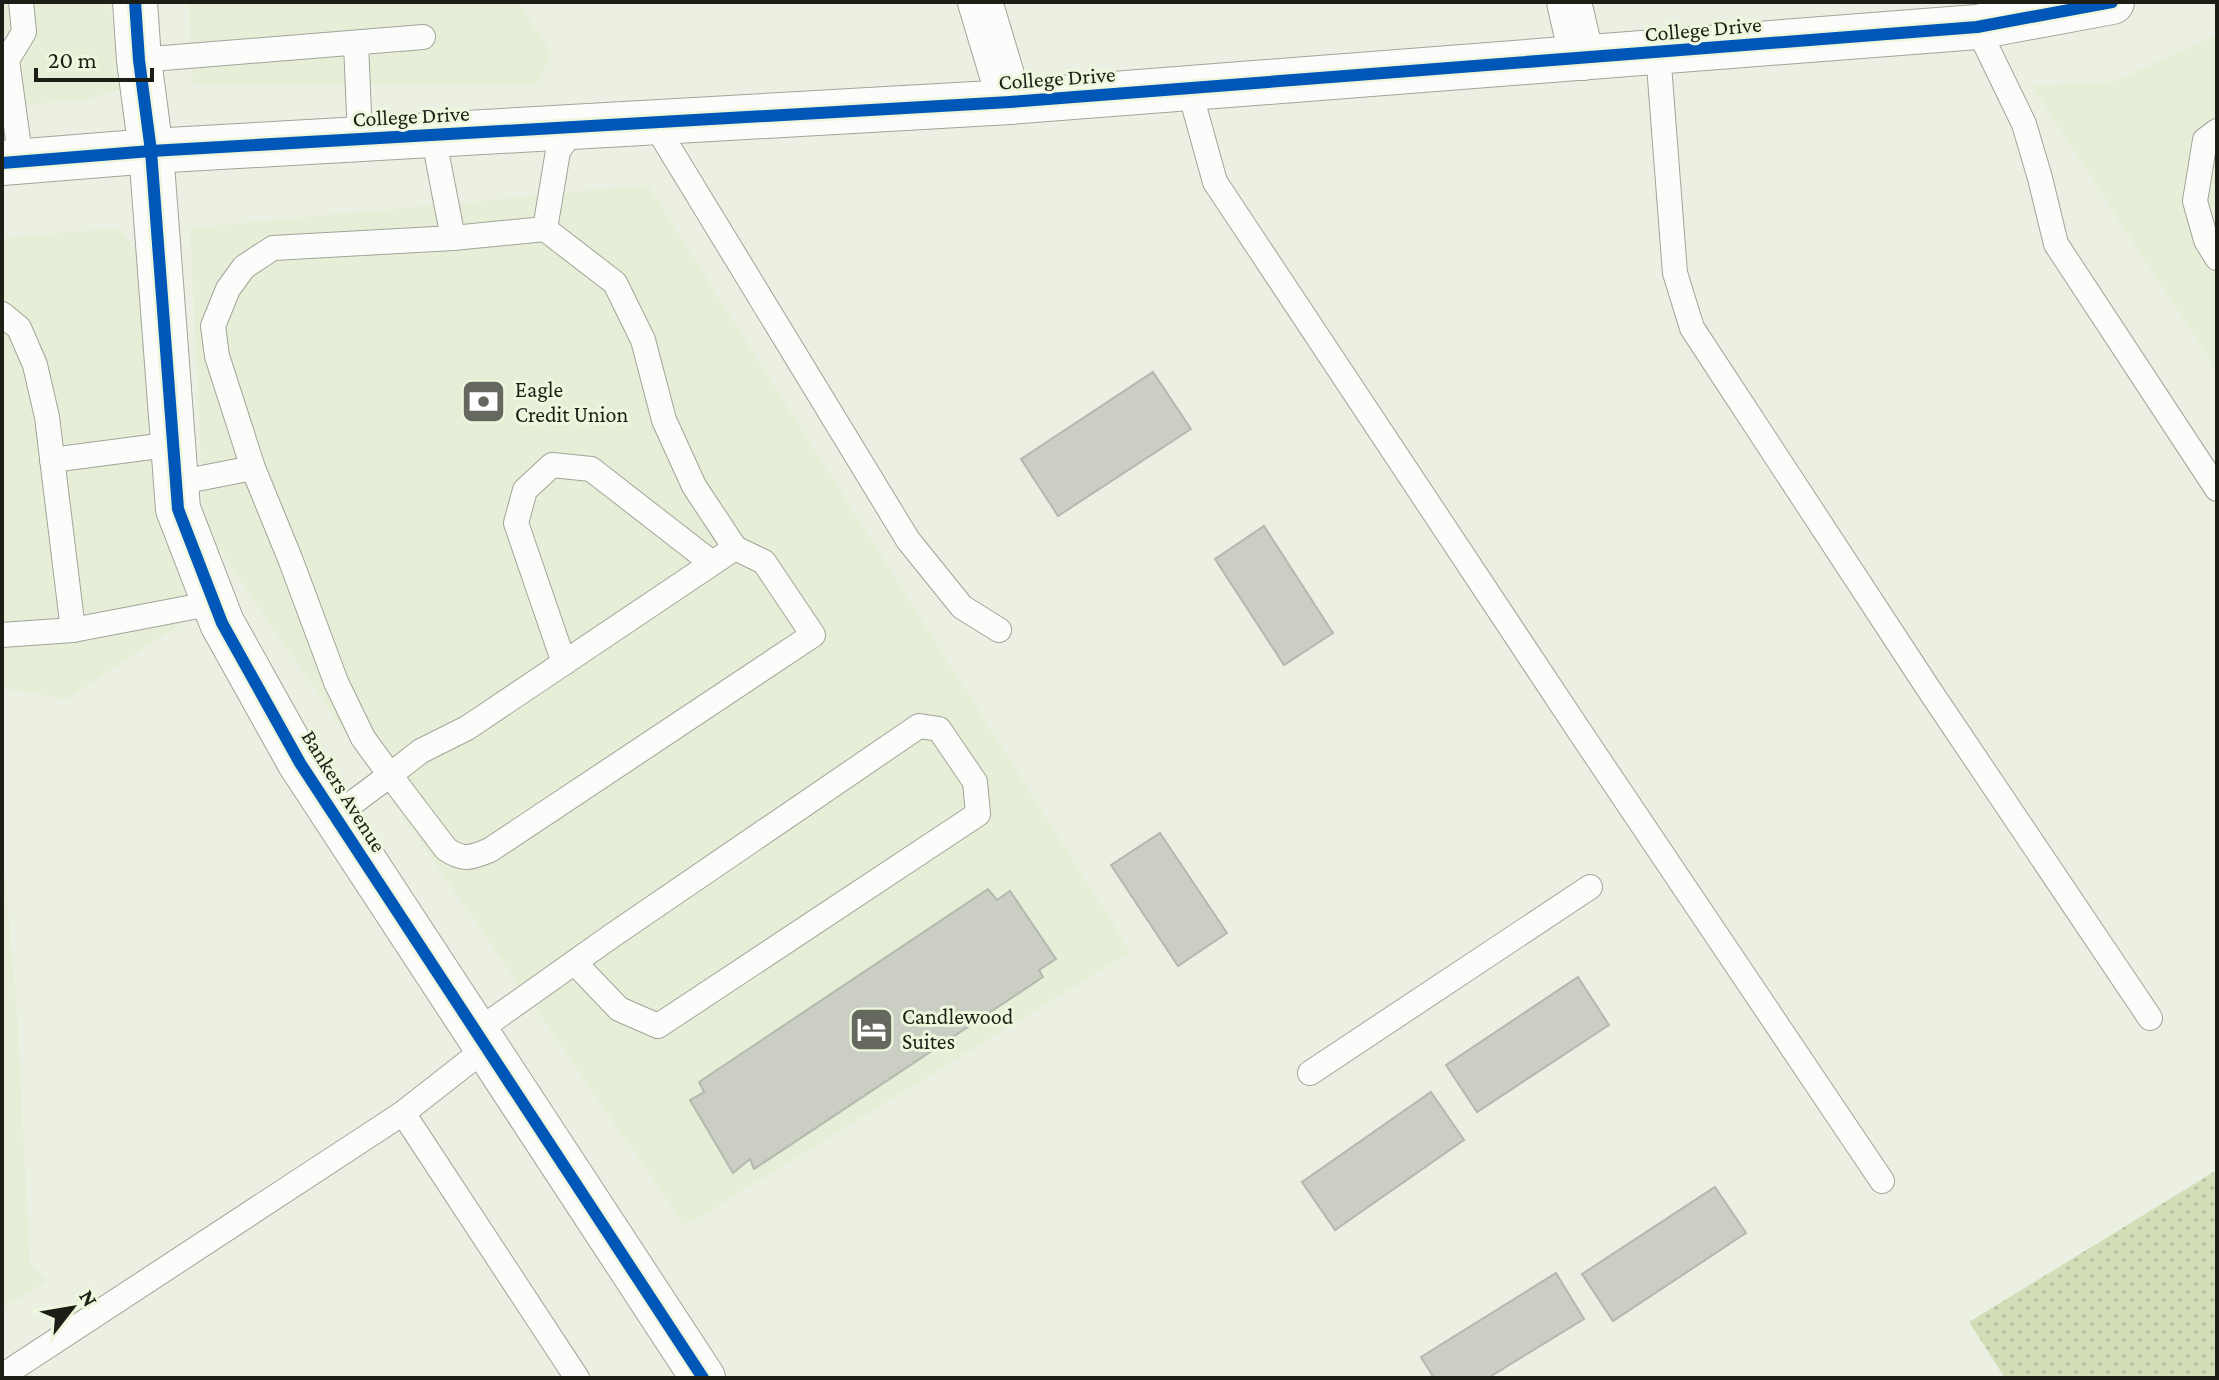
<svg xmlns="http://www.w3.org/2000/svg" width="2219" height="1380" font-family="'Crimson Pro',serif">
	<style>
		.built { fill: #e6eed7 }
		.grass { fill: url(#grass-dots) }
		.building { fill: #cacec3; stroke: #b4b8ae; stroke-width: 2 }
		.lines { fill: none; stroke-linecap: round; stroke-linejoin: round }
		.lane-casing { stroke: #a1a49a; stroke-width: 26 }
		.street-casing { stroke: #a1a49a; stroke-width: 46 }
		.secondary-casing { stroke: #a1a49a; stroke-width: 46 }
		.lane { stroke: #fcfdfb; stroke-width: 24 }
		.street { stroke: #fcfdfb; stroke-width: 44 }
		.secondary { stroke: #fcfdfb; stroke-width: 44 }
		.cycleway-casing { stroke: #eef6dd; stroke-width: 17 }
		.cycleway { stroke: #0057b8; stroke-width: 12 }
		.labels { text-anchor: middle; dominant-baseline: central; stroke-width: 6; stroke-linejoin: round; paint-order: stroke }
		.street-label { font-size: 22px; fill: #1d1f17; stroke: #eef6dd }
		.poi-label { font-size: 22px; fill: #1d1f17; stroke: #eef6dd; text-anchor: start }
	</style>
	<defs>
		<pattern id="grass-dots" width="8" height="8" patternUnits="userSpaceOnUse" patternTransform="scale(2)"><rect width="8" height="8" fill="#d2deb8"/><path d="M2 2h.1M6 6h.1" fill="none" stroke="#b4be9d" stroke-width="1.8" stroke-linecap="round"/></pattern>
	</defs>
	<rect width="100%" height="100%" fill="#ecf0e3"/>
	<g class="built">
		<polygon points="2,2 110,2 121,89 85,100 2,107"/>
		<polygon points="189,2 517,2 552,54 537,84 193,84"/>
		<polygon points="2217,35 2217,371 2032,86 2115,81"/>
		<polygon points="648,185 1131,952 685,1226 204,528 190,228"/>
		<polygon points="117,228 136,250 154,500 193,616 66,699 2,688 2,238"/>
		<polygon points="2,841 17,1012 30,1263 46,1281 2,1309"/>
	</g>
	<polygon class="grass" points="2217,1170 2217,1378 2005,1378 1969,1322"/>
	<g class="building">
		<polygon points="1153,372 1191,429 1058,516 1021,459"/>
		<polygon points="1264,526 1333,633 1284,665 1215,559"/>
		<polygon points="1160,833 1227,933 1178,966 1111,865"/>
		<polygon points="988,889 997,900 1010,891 1056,959 1039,970 1043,977 754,1169 750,1159 733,1173 690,1100 704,1092 699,1082"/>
		<polygon points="1578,977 1609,1025 1477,1112 1446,1065"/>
		<polygon points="1431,1092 1464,1140 1335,1230 1302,1182"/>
		<polygon points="1715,1187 1746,1233 1613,1321 1582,1274"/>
		<polygon points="1556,1273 1584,1319 1488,1378 1434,1378 1421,1357"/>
	</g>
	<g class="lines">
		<defs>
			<g id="lane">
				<polyline points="1977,27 2024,124 2040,178 2056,244 2217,489"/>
				<polyline points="356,43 360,139"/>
				<polyline points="1658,52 1675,273 1692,328 1928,688 2150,1018"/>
				<polyline points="7,60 24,32 21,2"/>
				<polyline points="139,60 423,37"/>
				<polyline points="2,61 7,60 21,162"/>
				<polyline points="1189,88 1215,182 1580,732 1882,1181"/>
				<polyline points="654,123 908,540 962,607 999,630"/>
				<polyline points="2217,131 2205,140 2195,201 2206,240 2217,258"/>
				<polyline points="433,135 453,238"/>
				<polygon points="545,229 615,283 643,340 664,420 694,486 735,548 467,728 421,751 390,775 363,738 336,682 291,561 253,468 217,356 213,326 228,289 244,267 273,248 453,238"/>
				<polyline points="545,229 558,151 575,127"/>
				<polyline points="2,314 19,328 35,365 47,417 73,630 214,603"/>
				<polyline points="52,460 174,444"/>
				<polyline points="176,483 253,468"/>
				<polyline points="2,635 73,630"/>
				<polyline points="564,663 516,523 525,490 552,465 591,469 712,563"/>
				<path d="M 335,816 L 390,775 L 446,849 C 463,861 471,858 490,850 L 813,635 L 764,562 L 735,548"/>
				<polyline points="476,1032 613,935 919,726 939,729 975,782 978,814 658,1026 619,1009 575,963"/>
				<polyline points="1310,1073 1590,887"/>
				<polyline points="403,1113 577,1378"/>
				<polyline points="2,1376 403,1113 486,1048"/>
			</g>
			<g id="street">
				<polyline points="980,2 1010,102"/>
				<polyline points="1569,2 1582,58"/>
				<polyline points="151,151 178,509 222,623 300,763 703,1378"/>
			</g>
			<g id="secondary">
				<polyline points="135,2 139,60 151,151"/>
				<polyline points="2,163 151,151 1010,102 1977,27 2112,2"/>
			</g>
		</defs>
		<use href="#lane" class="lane-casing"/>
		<use href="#street" class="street-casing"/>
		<use href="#secondary" class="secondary-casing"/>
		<use href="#lane" class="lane"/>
		<use href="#street" class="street"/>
		<use href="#secondary" class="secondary"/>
		<defs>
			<g id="cycleway">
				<polyline points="135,2 139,60 151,151 178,509 222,623 300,763 703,1378"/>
				<polyline points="2,163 151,151 1010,102 1977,27 2112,2"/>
			</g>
		</defs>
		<use href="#cycleway" class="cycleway-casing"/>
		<use href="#cycleway" class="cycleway"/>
	</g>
	<defs>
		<symbol id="bank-square" viewBox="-11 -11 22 22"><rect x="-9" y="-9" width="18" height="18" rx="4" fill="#65685e" stroke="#eef6dd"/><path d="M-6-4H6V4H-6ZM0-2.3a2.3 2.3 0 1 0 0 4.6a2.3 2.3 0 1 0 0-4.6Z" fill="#fff"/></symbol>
		<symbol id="hotel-square" viewBox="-11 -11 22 22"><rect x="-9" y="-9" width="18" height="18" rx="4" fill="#65685e" stroke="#eef6dd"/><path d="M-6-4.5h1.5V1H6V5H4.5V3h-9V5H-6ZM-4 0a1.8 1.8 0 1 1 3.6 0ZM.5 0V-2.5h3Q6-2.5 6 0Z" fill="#fff"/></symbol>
	</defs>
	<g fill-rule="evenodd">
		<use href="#bank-square" x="458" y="376" width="51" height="51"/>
		<use href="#hotel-square" x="846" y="1004" width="51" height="51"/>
	</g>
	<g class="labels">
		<g class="street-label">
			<text transform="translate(1703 29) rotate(-5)">College Drive</text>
			<text transform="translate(1057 78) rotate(-4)">College Drive</text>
			<text transform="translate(411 116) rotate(-3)">College Drive</text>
			<text transform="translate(344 791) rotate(58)">Bankers Avenue</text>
		</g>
		<g class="poi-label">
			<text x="515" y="389">Eagle<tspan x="515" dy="25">Credit Union</tspan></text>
			<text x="902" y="1016">Candlewood<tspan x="902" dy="25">Suites</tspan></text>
		</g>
	</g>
	<rect width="2219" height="1380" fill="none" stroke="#1d1f17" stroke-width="8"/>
	<g transform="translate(72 1308) rotate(59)" stroke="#eef6dd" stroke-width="6" paint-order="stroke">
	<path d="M0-6L14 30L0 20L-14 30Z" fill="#1d1f17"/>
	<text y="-12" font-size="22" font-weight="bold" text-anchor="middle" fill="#1d1f17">N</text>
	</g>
	<path d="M36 68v12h116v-12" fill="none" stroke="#1d1f17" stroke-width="4"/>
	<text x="48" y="68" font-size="24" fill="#1d1f17" stroke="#eef6dd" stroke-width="6" paint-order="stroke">20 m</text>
</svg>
